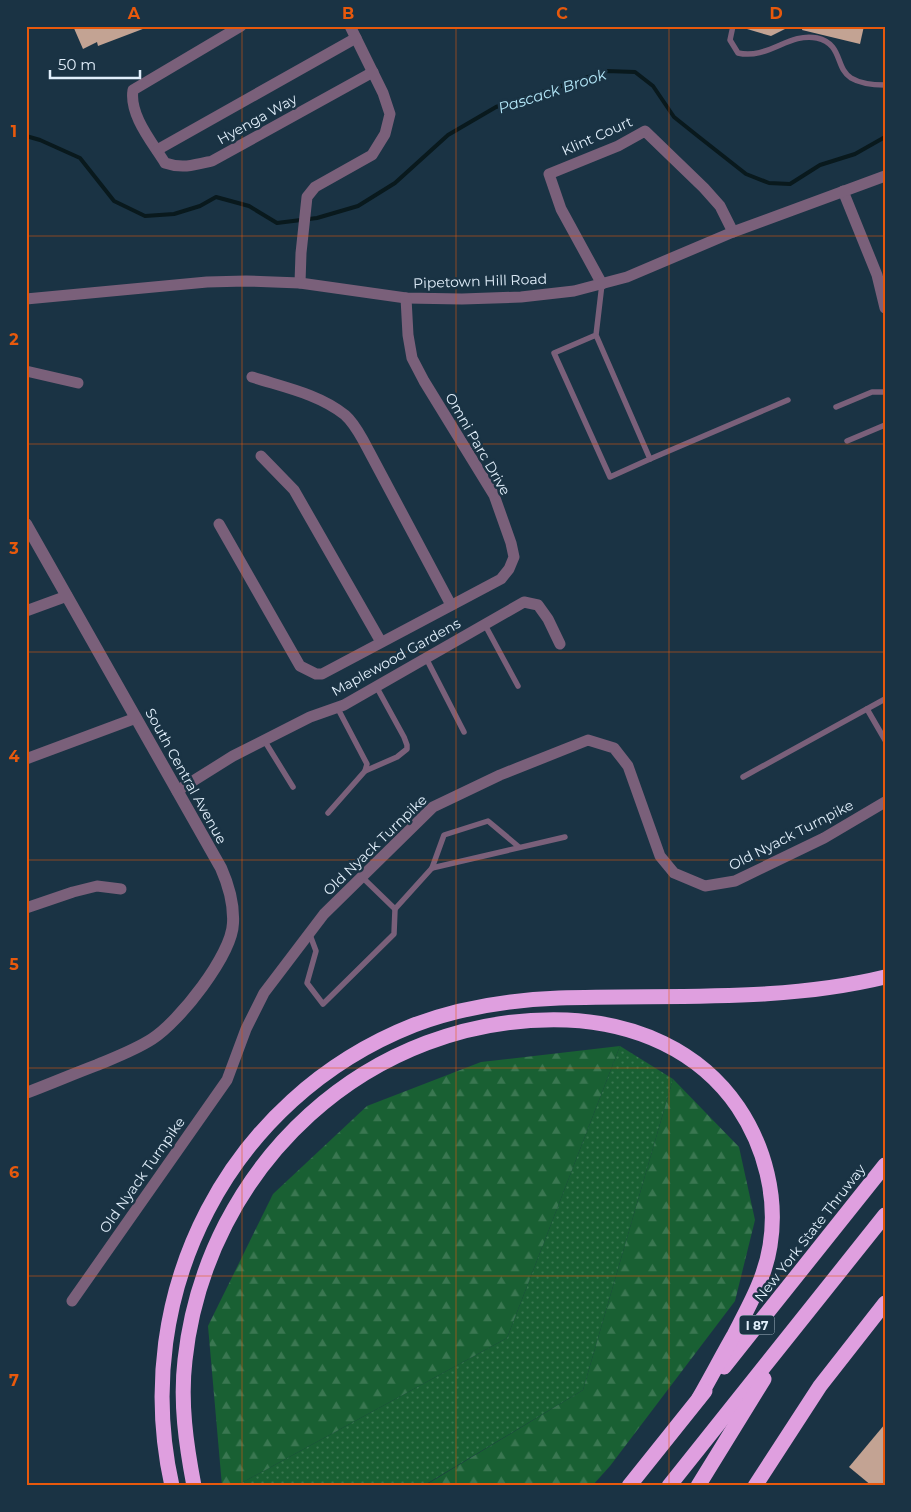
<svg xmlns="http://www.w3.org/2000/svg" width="911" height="1512" font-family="Montserrat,sans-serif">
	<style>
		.grass { fill: url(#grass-dots) }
		.forest { fill: url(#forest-firs) }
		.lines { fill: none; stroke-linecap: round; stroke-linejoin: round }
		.stream { stroke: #09191d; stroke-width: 4 }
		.building { fill: #c3a393 }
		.service { stroke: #7a607a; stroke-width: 5.5 }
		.minor { stroke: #7a607a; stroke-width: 11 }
		.tertiary { stroke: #7a607a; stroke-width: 12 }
		.motorway { stroke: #df9fdf; stroke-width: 15 }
		.grid { fill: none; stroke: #e8590c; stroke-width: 1; stroke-opacity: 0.55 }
		.labels { text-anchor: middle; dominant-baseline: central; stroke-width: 5; stroke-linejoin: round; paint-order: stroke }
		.shield { fill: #1a3344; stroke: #a5b7c4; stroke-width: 1 }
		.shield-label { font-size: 12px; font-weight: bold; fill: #e1effb }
		.street-label { font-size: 14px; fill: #e1effb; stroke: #1a3344 }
		.water-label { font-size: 15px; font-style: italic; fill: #b3e7f8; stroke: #1a3344 }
		.neatline { fill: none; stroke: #e8590c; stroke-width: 2 }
		.grid-label { font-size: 16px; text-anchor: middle; font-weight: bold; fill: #e8590c }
	</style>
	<defs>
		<pattern id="grass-dots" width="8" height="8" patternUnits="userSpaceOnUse" patternTransform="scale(1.25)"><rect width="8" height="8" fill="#196033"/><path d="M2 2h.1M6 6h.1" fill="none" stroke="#3a7751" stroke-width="1.8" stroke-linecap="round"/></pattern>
		<pattern id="forest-firs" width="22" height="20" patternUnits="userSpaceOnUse" patternTransform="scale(1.25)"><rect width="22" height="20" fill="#196033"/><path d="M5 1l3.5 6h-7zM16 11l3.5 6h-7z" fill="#3a7751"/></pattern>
	</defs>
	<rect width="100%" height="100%" fill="#1a3344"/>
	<polygon class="grass" points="620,1046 673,1079 583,1390 423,1486 236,1486 507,1338"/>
	<g class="forest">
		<polygon points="620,1046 507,1338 236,1486 222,1486 208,1326 273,1194 367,1106 481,1062"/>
		<polygon points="673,1079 739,1147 755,1220 735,1301 610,1466 592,1486 424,1486 583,1390"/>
	</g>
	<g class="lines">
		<polyline class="stream" points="26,136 40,140 80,158 114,201 145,216 174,214 200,206 216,197 249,206 277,223 317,218 358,206 395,183 448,135 496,107 607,71 635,72 653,86 674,117 699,137 746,174 769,183 790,184 820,165 855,154 885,137"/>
	</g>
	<g class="building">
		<polygon points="73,26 147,26 148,27 98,46 97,42 83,49"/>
		<polygon points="747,26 791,26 771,36 747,29"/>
		<polygon points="803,26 864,26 860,44 802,30"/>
		<polygon points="885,1424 885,1486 872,1486 849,1467"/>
	</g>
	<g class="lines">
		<g class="service">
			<path d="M 733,26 L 730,40 L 738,53 C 768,60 789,32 817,38 C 843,44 835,68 851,78 C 861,84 874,85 885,85"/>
			<polyline points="596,335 554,353 610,477 650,459 596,335 602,284"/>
			<polyline points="836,407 872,392 885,392"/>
			<polyline points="847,441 885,425"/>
			<polyline points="650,459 788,400"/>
			<polyline points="485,625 518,686"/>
			<polyline points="426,658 464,732"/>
			<polyline points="867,709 885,740"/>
			<polyline points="264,740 293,787"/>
			<polyline points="365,771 397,757 407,749 407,745 404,737 376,686"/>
			<polyline points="743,777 885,699"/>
			<polyline points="328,813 365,771 367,764 337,707"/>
			<polyline points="432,868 444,835 488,821 519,847"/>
			<polyline points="362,877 395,909 432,868 565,837"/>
			<polyline points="310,935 316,951 307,983 323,1004 394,934 395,909"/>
		</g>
		<g class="minor">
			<path d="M 241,26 L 133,90 C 129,115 152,142 165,163 C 182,169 195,165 212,161 L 373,72"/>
			<polyline points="157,150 356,38"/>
			<polyline points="843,191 877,275 885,308"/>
			<polyline points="300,283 301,253 307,197 315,187 372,155 385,134 390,114 383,93 350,26"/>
			<polyline points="602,284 561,209 549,174 618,146 645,131 704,188 720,206 733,232"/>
			<polyline points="26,299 207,282 246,281 300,283 406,298 462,299 521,297 574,291 627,277 733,232 885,176"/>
			<polyline points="26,371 78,383"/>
			<path d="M 252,377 C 283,387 319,394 345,415 C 353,422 358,431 363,440 L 451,605"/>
			<polyline points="261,456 294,490 381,642"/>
			<polyline points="219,524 300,666 316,674 322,674 501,579 509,569 514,557 511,543 494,495 424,381 412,358 408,335 406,298"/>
			<polyline points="26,611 67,596"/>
			<polyline points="26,759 136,718"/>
			<polyline points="177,791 233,756 310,717 344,705 524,602 538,605 548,619 560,644"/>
			<polyline points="26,908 73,892 97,886 121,889"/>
			<polyline points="72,1301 227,1080 246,1029 264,993 324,914 433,807 500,775 588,740 614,748 628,766 660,856 674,873 705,886 735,881 824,838 885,802"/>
		</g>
		<path class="tertiary" d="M 26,524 L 221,868 C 229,886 234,903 233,923 C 232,955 179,1022 152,1039 C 135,1050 116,1057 97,1065 C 73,1074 50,1084 26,1093"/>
		<g class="motorway">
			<polyline points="724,1367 885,1165"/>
			<path d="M 172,1486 C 129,1293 229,1098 414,1025 C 461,1007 509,1000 559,998 C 667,994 778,1003 885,977"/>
			<path d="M 194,1486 C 186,1444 180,1402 185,1360 C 206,1166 369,1013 567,1020 C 635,1023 699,1050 738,1107 C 765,1147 778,1198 770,1246 C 765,1278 749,1306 734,1335 C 722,1356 711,1377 699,1398"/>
			<polyline points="629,1486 705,1391"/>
			<polyline points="669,1486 885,1215"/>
			<polyline points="698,1486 764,1379"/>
			<polyline points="755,1486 820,1386 885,1303"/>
		</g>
	</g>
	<path class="grid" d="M 242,26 L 242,1486M 456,26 L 456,1486M 669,26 L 669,1486M 26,236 L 885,236M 26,444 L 885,444M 26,652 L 885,652M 26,860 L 885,860M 26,1068 L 885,1068M 26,1276 L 885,1276"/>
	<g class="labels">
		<rect class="shield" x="739.5" y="1315.5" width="35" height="19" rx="4"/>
		<g class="shield-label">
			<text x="757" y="1325">I 87</text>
		</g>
		<g class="street-label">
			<text transform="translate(257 119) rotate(-29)">Hyenga Way</text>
			<text transform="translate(597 136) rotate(-24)">Klint Court</text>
			<text transform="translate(480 281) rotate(-2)">Pipetown Hill Road</text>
			<text transform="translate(478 444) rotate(60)">Omni Parc Drive</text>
			<text transform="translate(396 657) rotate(-29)">Maplewood Gardens</text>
			<text transform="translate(186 776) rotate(61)">South Central Avenue</text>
			<text transform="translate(791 835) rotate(-27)">Old Nyack Turnpike</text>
			<text transform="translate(375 845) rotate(-44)">Old Nyack Turnpike</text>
			<text transform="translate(142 1175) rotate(-55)">Old Nyack Turnpike</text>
			<text transform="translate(810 1233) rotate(-52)">New York State Thruway</text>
		</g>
		<g class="water-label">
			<text transform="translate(552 91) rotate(-18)">Pascack Brook</text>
		</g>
	</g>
	<rect width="911" height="1512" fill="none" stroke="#1a3344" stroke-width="55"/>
	<path d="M50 70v8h90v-8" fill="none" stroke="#e1effb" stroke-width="2.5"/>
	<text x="58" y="70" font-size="15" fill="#e1effb" stroke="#1a3344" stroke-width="4" paint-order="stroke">50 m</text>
	<rect x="28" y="28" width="856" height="1456" class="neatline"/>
	<g class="grid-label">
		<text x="134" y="19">A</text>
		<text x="348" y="19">B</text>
		<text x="562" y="19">C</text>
		<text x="776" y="19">D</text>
		<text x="14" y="137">1</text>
		<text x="14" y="345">2</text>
		<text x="14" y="554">3</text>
		<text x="14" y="762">4</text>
		<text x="14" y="970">5</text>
		<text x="14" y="1178">6</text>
		<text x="14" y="1386">7</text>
	</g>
</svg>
